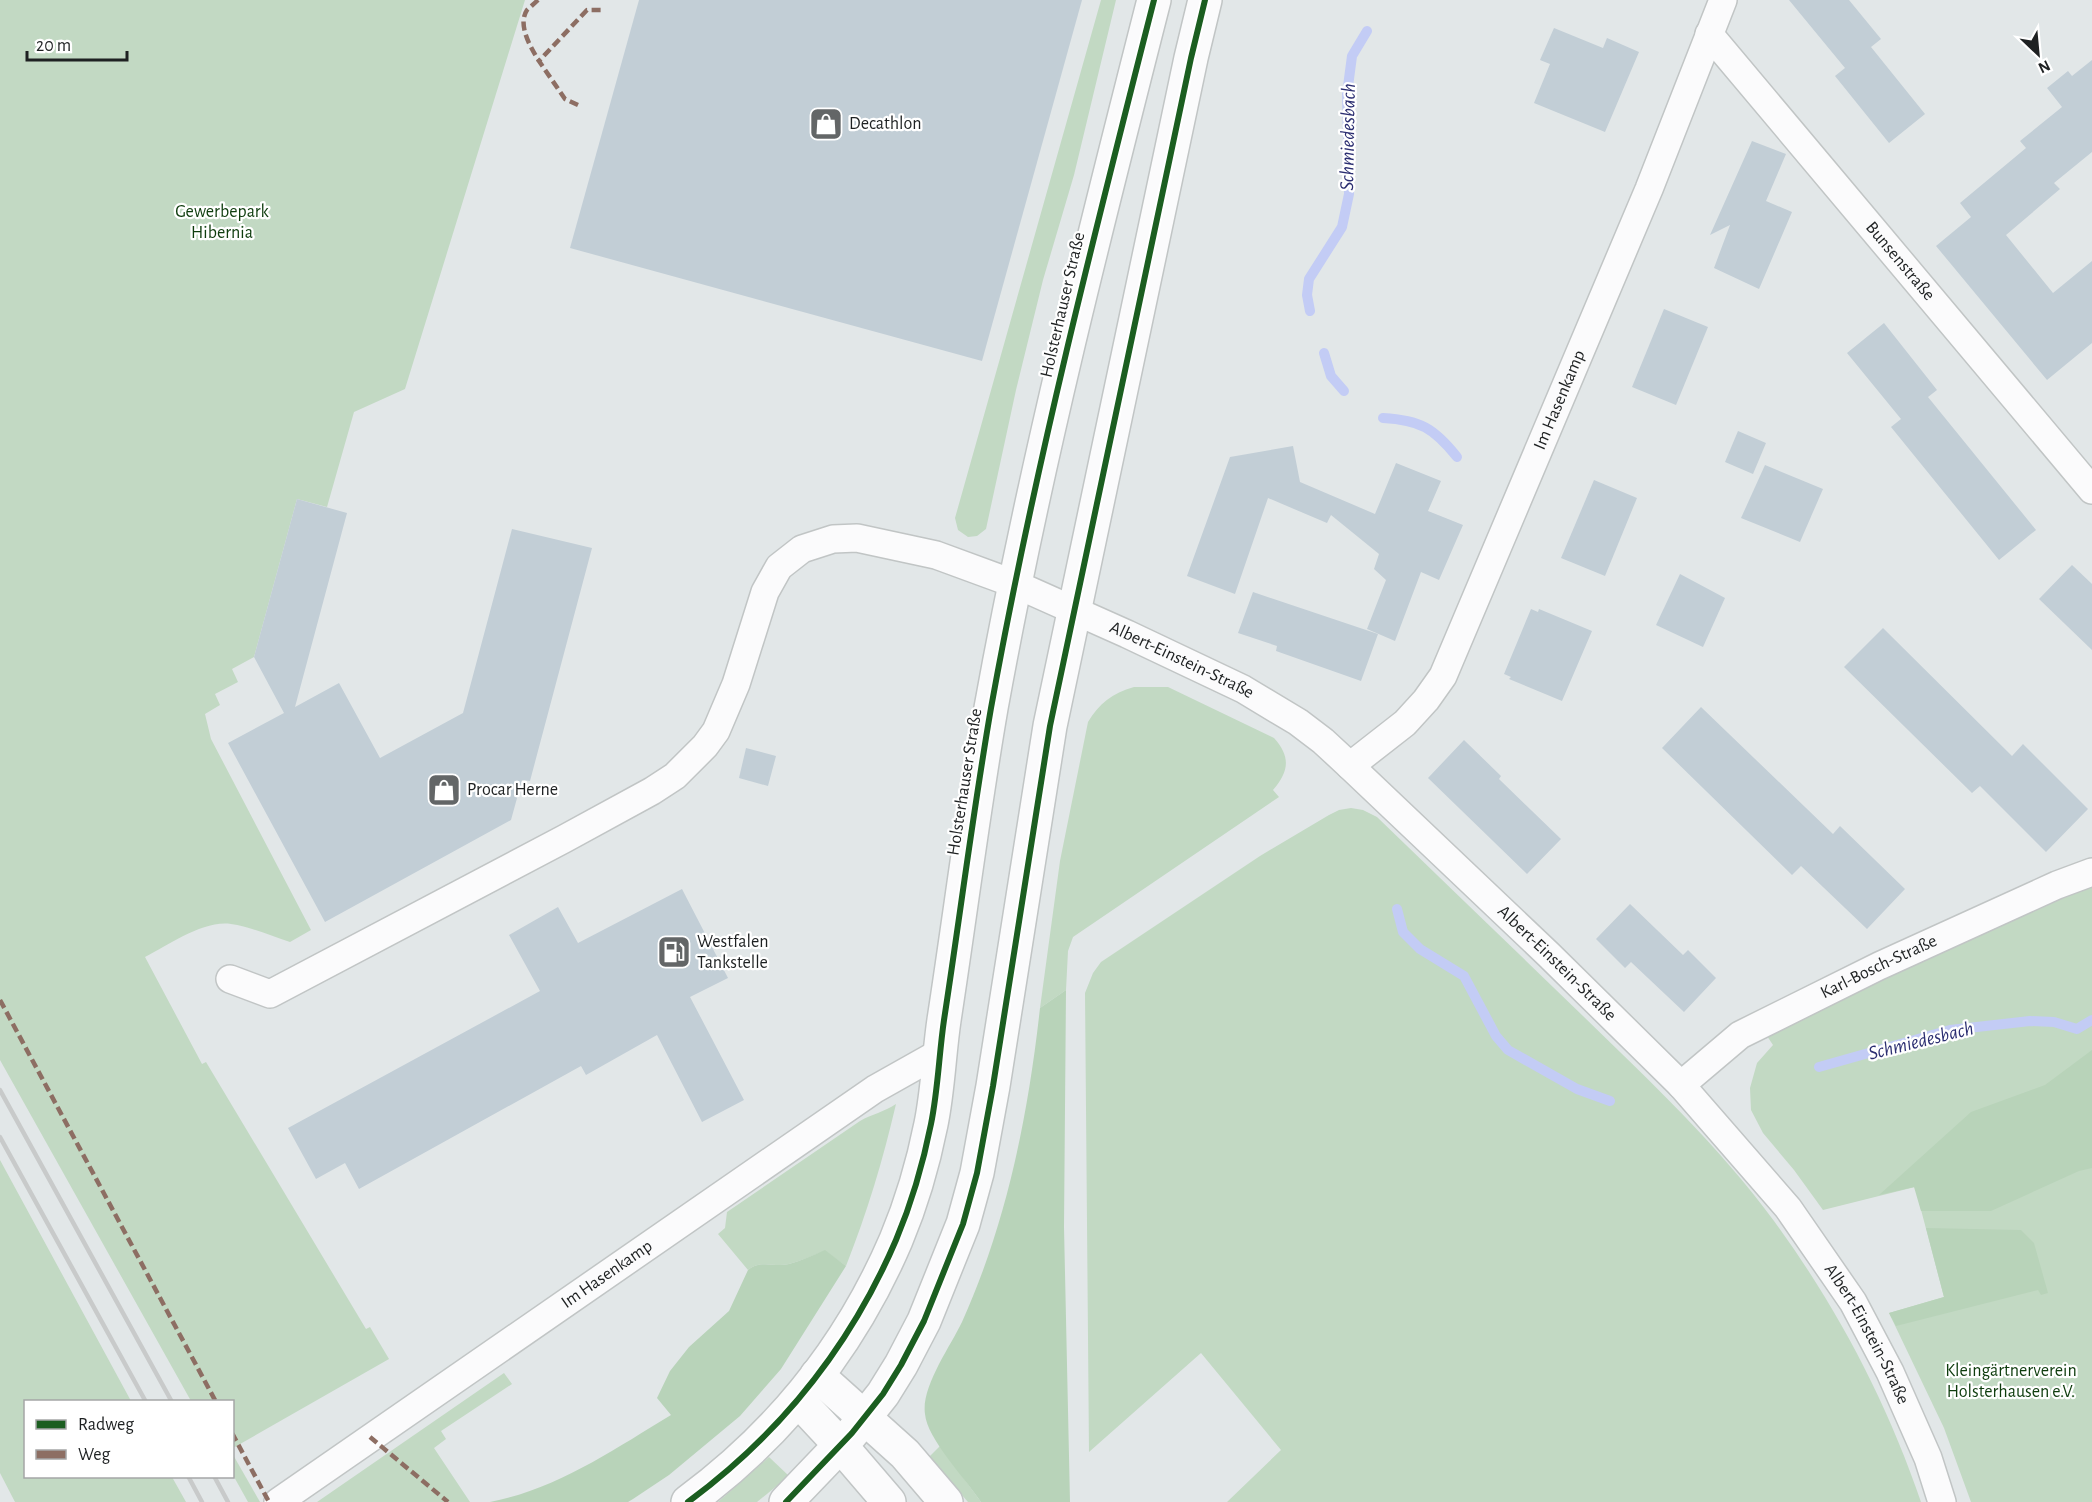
<svg xmlns="http://www.w3.org/2000/svg" width="2092" height="1502" font-family="'Alegreya Sans',sans-serif">
	<style>
		.green { fill: #c2d9c3 }
		.forest { fill: #b8d3b9 }
		.lines { fill: none; stroke-linecap: round; stroke-linejoin: round }
		.stream { stroke: #c3ccf5; stroke-width: 10 }
		.building { fill: #c2ced6 }
		.street-casing { stroke: #c1c5c5; stroke-width: 30 }
		.secondary-casing { stroke: #c1c5c5; stroke-width: 36 }
		.highway-casing { stroke: #c1c5c5; stroke-width: 36 }
		.street { stroke: #fbfbfc; stroke-width: 27 }
		.secondary { stroke: #fbfbfc; stroke-width: 33 }
		.highway { stroke: #fbfbfc; stroke-width: 33 }
		.rail { stroke: #c8caca; stroke-width: 4.5 }
		.quiet { stroke: #8d6e63; stroke-width: 4.5; stroke-dasharray: 9 4.5; stroke-linecap: butt }
		.cycleway-casing { stroke: #fff; stroke-width: 10 }
		.cycleway { stroke: #1b5e20; stroke-width: 6 }
		.labels { text-anchor: middle; dominant-baseline: central; stroke-width: 4.5; stroke-linejoin: round; paint-order: stroke }
		.poi-label { font-size: 18px; fill: #1e2122; stroke: #fff; text-anchor: start }
		.park-label { font-size: 18px; fill: #0e3c0d; stroke: #fff }
		.street-label { font-size: 18px; fill: #1e2122; stroke: #fff }
		.water-label { font-size: 20px; font-style: italic; fill: #2b2e71; stroke: #fff }
	</style>
	<rect width="100%" height="100%" fill="#e2e7e8"/>
	<g class="green">
		<path d="M 0,0 L 525,0 L 405,389 L 354,412 L 327,507 L 297,499 L 254,657 L 232,669 L 238,682 L 215,694 L 220,705 L 205,714 L 211,739 L 311,930 L 290,942 C 271,936 251,927 231,924 C 203,920 169,945 145,957 L 202,1064 L 206,1062 L 366,1329 L 370,1327 L 389,1359 L 233,1448 L 232,1402 L 191,1401 L 0,1060 Z"/>
		<polygon points="1101,0 1116,0 1074,175 1043,280 1016,390 986,529 977,536 968,537 958,530 955,518"/>
		<path d="M 1134,687 L 1168,687 L 1274,738 C 1291,757 1289,771 1273,790 L 1279,797 L 1073,937 L 1068,951 L 1066,990 L 1040,1008 L 1060,861 L 1088,722 C 1099,704 1112,693 1134,687 Z"/>
		<path d="M 1351,808 L 1363,810 L 1377,817 C 1445,883 1514,949 1583,1016 C 1650,1081 1719,1146 1774,1221 C 1837,1307 1887,1402 1921,1502 L 1227,1502 L 1281,1450 L 1201,1353 L 1089,1452 L 1085,993 L 1093,973 L 1101,962 L 1260,856 L 1329,815 L 1339,810 Z"/>
		<polygon points="2092,886 2092,1502 1971,1502 1944,1428 1889,1313 1944,1297 1915,1187 1823,1210 1794,1170 1763,1133 1751,1110 1750,1088 1757,1063 1773,1045 1767,1036 1774,1029 2012,919"/>
		<path d="M 896,1104 C 883,1160 867,1213 846,1266 L 825,1251 C 813,1255 801,1261 789,1264 C 775,1268 761,1259 748,1270 L 718,1234 L 725,1228 L 727,1212 L 860,1121 C 872,1114 884,1112 896,1104 Z"/>
		<polygon points="0,1160 131,1401 26,1402 26,1476 172,1477 186,1502 15,1502 0,1473"/>
		<polygon points="504,1373 512,1384 441,1431 446,1439 434,1448 470,1502 317,1502"/>
		<polygon points="940,1446 981,1502 968,1502 929,1457"/>
		<polygon points="232,1453 260,1502 248,1502 233,1475"/>
		<polygon points="769,1457 789,1476 757,1502 718,1502"/>
	</g>
	<g class="forest">
		<path d="M 1066,990 L 1064,1227 L 1070,1502 L 981,1502 C 966,1479 927,1439 925,1414 C 921,1387 950,1347 962,1322 C 1007,1222 1028,1116 1040,1008 Z"/>
		<polygon points="2092,1050 2092,1168 2079,1171 1991,1211 1921,1211 1914,1187 1879,1195 1971,1112 2045,1085"/>
		<polygon points="1926,1228 2021,1230 2034,1243 2048,1293 2041,1295 2038,1290 1896,1326 1889,1313 1944,1297"/>
		<path d="M 825,1250 L 846,1266 L 781,1369 L 740,1416 L 669,1475 L 633,1499 L 628,1502 L 490,1502 C 557,1489 613,1450 671,1415 L 657,1398 L 670,1371 L 689,1347 L 729,1311 L 748,1270 C 761,1259 775,1268 789,1264 C 801,1261 813,1255 825,1250 Z"/>
	</g>
	<g class="lines">
		<g class="stream">
			<polyline points="1310,311 1307,295 1309,279 1342,227 1349,194 1347,94 1352,56 1367,31"/>
			<polyline points="1324,353 1331,376 1344,391"/>
			<path d="M 1383,418 C 1420,420 1434,428 1457,457"/>
			<polyline points="1397,909 1403,932 1420,949 1464,976 1496,1036 1508,1050 1577,1089 1610,1101"/>
			<polyline points="1819,1067 1950,1030 2030,1021 2054,1022 2077,1029 2092,1020"/>
		</g>
	</g>
	<g class="building">
		<polygon points="639,0 1082,0 982,361 570,248"/>
		<polygon points="1789,0 1849,0 1881,39 1871,47 1925,114 1889,143 1835,76 1845,68"/>
		<polygon points="1554,28 1603,48 1607,38 1639,52 1605,132 1534,103 1550,64 1540,60"/>
		<polygon points="2092,60 2092,152 2054,183 2060,189 2006,235 2053,293 2092,261 2092,343 2047,380 1936,246 1971,217 1960,203 2026,148 2020,141 2062,107 2047,88 2068,71 2072,76"/>
		<polygon points="1752,141 1786,154 1766,201 1792,212 1759,289 1714,268 1730,225 1710,235"/>
		<polygon points="1664,309 1708,327 1676,405 1632,387"/>
		<polygon points="1884,323 1937,390 1928,397 2036,530 1999,560 1891,427 1901,419 1847,353"/>
		<polygon points="1738,431 1766,443 1753,474 1725,462"/>
		<polygon points="1293,446 1300,482 1375,514 1396,463 1441,481 1428,511 1463,525 1439,580 1421,572 1395,641 1367,629 1386,580 1374,569 1379,554 1331,515 1327,523 1268,498 1235,594 1187,576 1230,457"/>
		<polygon points="1765,465 1823,489 1800,542 1741,518"/>
		<polygon points="1594,480 1637,498 1605,576 1561,558"/>
		<polygon points="297,499 347,513 295,707 339,683 380,758 463,713 512,529 592,548 530,781 522,780 511,820 325,922 228,743 284,713 254,657"/>
		<polygon points="2072,565 2092,584 2092,650 2039,599"/>
		<polygon points="1680,574 1725,598 1703,647 1656,625"/>
		<polygon points="1253,592 1378,634 1361,681 1276,651 1277,646 1238,633"/>
		<polygon points="1531,609 1538,612 1539,609 1592,631 1562,701 1509,679 1511,677 1504,674"/>
		<polygon points="1883,628 2012,756 2023,744 2088,809 2046,852 1980,786 1972,793 1844,667"/>
		<polygon points="1701,707 1833,834 1840,826 1905,889 1867,929 1801,866 1792,875 1662,748"/>
		<polygon points="1464,740 1501,776 1499,779 1561,839 1527,874 1428,778"/>
		<polygon points="746,748 776,756 768,786 739,778"/>
		<polygon points="682,889 728,978 690,997 744,1100 702,1122 657,1035 586,1075 581,1066 359,1189 345,1163 316,1179 288,1128 540,991 509,935 558,907 578,943"/>
		<polygon points="1630,904 1683,955 1688,950 1716,978 1684,1012 1631,962 1625,968 1596,939"/>
	</g>
	<g class="lines">
		<defs>
			<g id="street">
				<path id="s1" d="M 1709,34 L 2092,490"/>
				<path id="s2" d="M 1350,766 L 1405,723 L 1426,700 L 1443,676 L 1649,189 L 1723,0"/>
				<path id="s3" d="M 230,979 L 270,994 L 564,839 L 652,791 L 675,776 L 705,746 L 716,731 L 736,684 L 765,592 L 779,567 L 802,549 L 833,539 L 857,538 L 936,555 L 1015,584 L 1127,634 L 1243,689 L 1298,722 L 1323,741 L 1350,766 L 1549,955 L 1681,1085 L 1788,1208 L 1853,1302 L 1890,1372 L 1928,1458 L 1942,1502"/>
				<path id="s4" d="M 1681,1085 L 1740,1035 L 1879,966 L 2057,885 L 2092,872"/>
				<path id="s5" d="M 278,1502 L 875,1089 L 939,1053"/>
			</g>
			<g id="secondary">
				<path d="M 688,1502 C 780,1434 851,1345 896,1240 C 912,1202 923,1164 931,1124 C 938,1090 939,1054 944,1020 C 960,916 973,812 991,708 C 1034,470 1094,235 1154,0"/>
				<polyline points="786,1502 852,1433 883,1394 901,1365 924,1321 963,1224 977,1173 993,1086 1050,726 1191,58 1205,0"/>
			</g>
			<g id="highway">
				<polyline points="817,1375 905,1454 946,1502"/>
				<polyline points="798,1400 841,1446 889,1502"/>
			</g>
		</defs>
		<use href="#street" class="street-casing"/>
		<use href="#secondary" class="secondary-casing"/>
		<use href="#highway" class="highway-casing"/>
		<use href="#street" class="street"/>
		<use href="#secondary" class="secondary"/>
		<use href="#highway" class="highway"/>
		<g class="rail">
			<polyline points="0,1090 172,1402"/>
			<polyline points="0,1137 146,1402"/>
			<polyline points="188,1476 202,1502"/>
			<polyline points="214,1476 228,1502"/>
		</g>
		<g class="quiet">
			<path d="M 538,0 C 535,3 530,7 527,10 C 517,25 531,48 539,61"/>
			<polyline points="578,105 565,99 539,61 587,10 603,10"/>
			<polyline points="0,1000 216,1402"/>
			<polyline points="232,1433 269,1502"/>
			<polyline points="370,1437 448,1502"/>
		</g>
		<defs>
			<g id="cycleway">
				<path d="M 688,1502 C 780,1434 851,1345 896,1240 C 912,1202 923,1164 931,1124 C 938,1090 939,1054 944,1020 C 960,916 973,812 991,708 C 1034,470 1094,235 1154,0"/>
				<polyline points="786,1502 852,1433 883,1394 901,1365 924,1321 963,1224 977,1173 993,1086 1050,726 1191,58 1205,0"/>
			</g>
		</defs>
		<use href="#cycleway" class="cycleway-casing"/>
		<use href="#cycleway" class="cycleway"/>
	</g>
	<defs>
		<symbol id="shop-square" viewBox="-11 -11 22 22"><rect x="-9" y="-9" width="18" height="18" rx="4" fill="#636667" stroke="#fff"/><path d="M-5-2.5h2.3a2.7 3.5 0 0 1 5.4 0H5L5.5 6h-11ZM-1.5-2.5h3a1.5 2.3 0 0 0-3 0Z" fill="#fff"/></symbol>
		<symbol id="fuel-square" viewBox="-11 -11 22 22"><rect x="-9" y="-9" width="18" height="18" rx="4" fill="#636667" stroke="#fff"/><path d="M-5.5-6h7V0h2V4h1.3V-2.5L3-4.5l.8-.8L6-3V5H2.5V1h-1V6h-7ZM-4.2-4.7v3.2H.2V-4.7Z" fill="#fff"/></symbol>
	</defs>
	<g fill-rule="evenodd">
		<use href="#shop-square" x="807" y="105" width="38" height="38"/>
		<use href="#shop-square" x="425" y="771" width="38" height="38"/>
		<use href="#fuel-square" x="655" y="933" width="38" height="38"/>
	</g>
	<g class="labels">
		<g class="poi-label">
			<text x="849" y="124">Decathlon</text>
			<text x="467" y="790">Procar Herne</text>
			<text x="697" y="942">Westfalen<tspan x="697" dy="21">Tankstelle</tspan></text>
		</g>
		<g class="park-label">
			<text x="222" y="212">Gewerbepark<tspan x="222" dy="21">Hibernia</tspan></text>
			<text x="2011" y="1371">Kleingärtnerverein<tspan x="2011" dy="21">Holsterhausen e.V.</tspan></text>
		</g>
		<g class="street-label">
			<text stroke="none"><textPath href="#s1" startOffset="297">Bunsenstraße</textPath></text>
			<text transform="translate(1063 305) rotate(-77)">Holsterhauser Straße</text>
			<text stroke="none"><textPath href="#s2" startOffset="430">Im Hasenkamp</textPath></text>
			<text stroke="none"><textPath href="#s3" startOffset="1174">Albert-Einstein-Straße</textPath></text>
			<text transform="translate(965 782) rotate(-81)">Holsterhauser Straße</text>
			<text stroke="none"><textPath href="#s3" startOffset="1660">Albert-Einstein-Straße</textPath></text>
			<text stroke="none"><textPath href="#s4" startOffset="232">Karl-Bosch-Straße</textPath></text>
			<text stroke="none"><textPath href="#s5" startOffset="400">Im Hasenkamp</textPath></text>
			<text stroke="none"><textPath href="#s3" startOffset="2146">Albert-Einstein-Straße</textPath></text>
		</g>
		<g class="water-label">
			<text transform="translate(1348 137) rotate(-89)">Schmiedesbach</text>
			<text transform="translate(1921 1041) rotate(-14)">Schmiedesbach</text>
		</g>
	</g>
	<rect x="24" y="1400" width="210" height="78" fill="#ffffff" stroke="#a5a6a7" stroke-width="1.5"/>
	<rect x="36" y="1420" width="30" height="9" fill="#1b5e20" stroke="#a5a6a7" stroke-width="1.5"/>
	<text x="78" y="1430" font-size="18" fill="#1e2122">Radweg</text>
	<rect x="36" y="1450" width="30" height="9" fill="#8d6e63" stroke="#a5a6a7" stroke-width="1.5"/>
	<text x="78" y="1460" font-size="18" fill="#1e2122">Weg</text>
	<g transform="translate(2038 54) rotate(154)" stroke="#ffffff" stroke-width="4.5" paint-order="stroke">
	<path d="M0-4.5L10 22L0 15L-10 22Z" fill="#1e2122"/>
	<text y="-9" font-size="16" font-weight="bold" text-anchor="middle" fill="#1e2122">N</text>
	</g>
	<path d="M27 51v9h100v-9" fill="none" stroke="#1e2122" stroke-width="3"/>
	<text x="36" y="51" font-size="18" fill="#1e2122" stroke="#ffffff" stroke-width="4.5" paint-order="stroke">20 m</text>
</svg>
